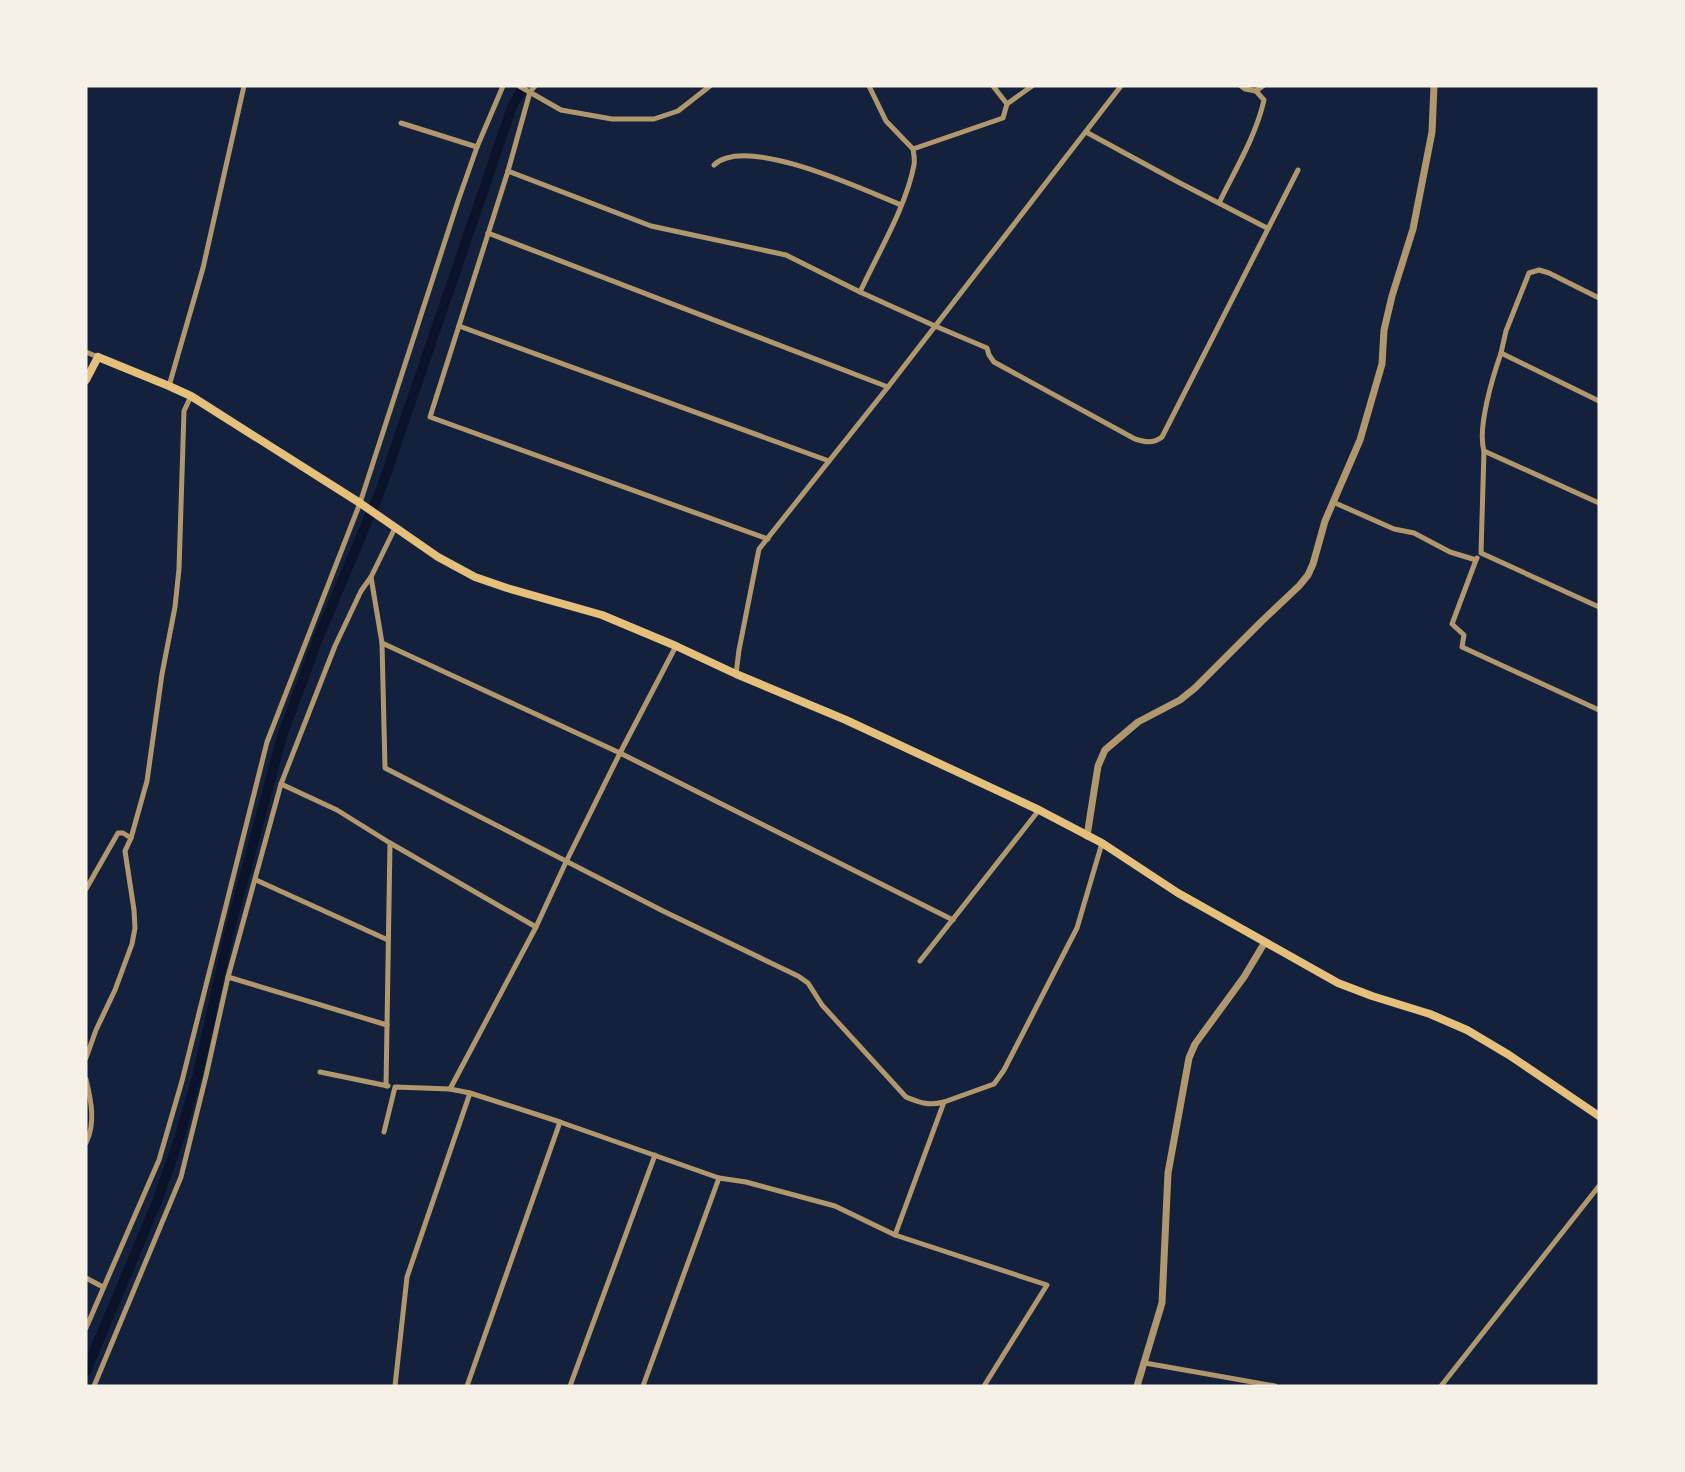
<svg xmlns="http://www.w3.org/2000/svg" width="1685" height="1472" font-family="'DejaVu Sans',sans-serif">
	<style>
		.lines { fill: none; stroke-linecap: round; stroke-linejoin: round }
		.canal { stroke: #0b132b; stroke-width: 10 }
		.minor { stroke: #b1986c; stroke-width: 5 }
		.tertiary { stroke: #b1986c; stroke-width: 7 }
		.secondary { stroke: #e5c07b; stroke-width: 8 }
	</style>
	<rect width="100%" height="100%" fill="#14213d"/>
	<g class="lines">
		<polyline class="canal" points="86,1371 158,1199 180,1136 198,1073 229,933 283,733 319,636 381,489 512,107 524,86"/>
		<g class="minor">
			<polyline points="519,86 561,110 612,119 654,119 678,111 710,86"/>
			<polyline points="535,86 530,92 508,171 430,417 768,539"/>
			<polyline points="869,86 886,121 913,149"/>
			<polyline points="993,86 1007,104"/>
			<polyline points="1241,86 1245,89 1256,91 1263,86"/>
			<polyline points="401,123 477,147"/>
			<polyline points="1086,132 1178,182 1267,228"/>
			<path d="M 913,149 C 914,155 915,160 914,165 C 906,207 878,253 860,292 L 935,326 L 987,348 L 989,355 L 994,362 L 1135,439 C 1145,442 1153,444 1162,437 L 1298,170"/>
			<polyline points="913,149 1003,118 1007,104 1032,86"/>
			<path d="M 714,165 C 746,134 864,190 901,205"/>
			<polyline points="508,171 651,226 786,255 860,292"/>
			<path d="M 1219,203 C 1235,170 1256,136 1264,100 L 1256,91"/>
			<polyline points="488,233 888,387"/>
			<polyline points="459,326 829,461"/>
			<polyline points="86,352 98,357"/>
			<polyline points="1501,353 1506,331 1529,273 1539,270 1549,273 1599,298"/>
			<polyline points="169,386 203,268 244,86"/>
			<path d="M 1599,401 L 1501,353 C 1493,376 1477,428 1484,451 L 1481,553 L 1599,607"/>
			<polyline points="1484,451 1599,503"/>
			<polyline points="1333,502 1394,529 1414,533 1450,552 1476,560 1477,558"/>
			<polyline points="1476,560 1452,624 1464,635 1462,647 1599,710"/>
			<path d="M 371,577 L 382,643 L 385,768 L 663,911 L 798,976 L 808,983 L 822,1005 L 906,1097 C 921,1103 928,1106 944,1102 L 895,1235"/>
			<polyline points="382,643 620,753 953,920"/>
			<polyline points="736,674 739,650 759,549 888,387 1121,86"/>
			<polyline points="281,784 337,810 390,843 386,1086"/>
			<polyline points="390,843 536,927"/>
			<polyline points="256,880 388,940"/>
			<polyline points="86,889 118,833 123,833 131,838"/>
			<polyline points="920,961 1039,810"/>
			<polyline points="228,977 387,1025"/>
			<polyline points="86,1058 96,1030 115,990 132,944 135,928 134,910 125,851 131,838 147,781 162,674 175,607 179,569 184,411 191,396"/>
			<polyline points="320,1072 388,1086"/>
			<path d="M 86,1079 C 91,1100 96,1123 86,1143"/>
			<polyline points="450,1089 536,927 566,862 620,753 676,646"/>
			<polyline points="944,1102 994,1084 1004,1070 1077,928 1102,843"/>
			<polyline points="384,1132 395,1087 450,1089 470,1093 560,1122 719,1178 746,1182 835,1206 895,1235 1047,1285 984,1386"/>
			<polyline points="86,1278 103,1287"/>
			<polyline points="86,1328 159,1160 182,1081 267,742 360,503 458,201 477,147 503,86"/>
			<polyline points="1145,1363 1275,1386"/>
			<polyline points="94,1386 181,1177 206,1076 228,977 281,784 335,646 361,591 371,577 395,528"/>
			<polyline points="395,1386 407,1277 470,1093"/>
			<polyline points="467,1386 560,1122"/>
			<polyline points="570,1386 655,1155"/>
			<polyline points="643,1386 719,1178"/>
			<polyline points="1441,1386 1599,1186"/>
		</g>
		<g class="tertiary">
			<polyline points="1087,836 1098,766 1105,750 1138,722 1180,700 1195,688 1262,621 1299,586 1308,575 1313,564 1325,521 1360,440 1382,364 1384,330 1392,296 1413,229 1432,132 1434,86"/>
			<polyline points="1137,1386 1162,1303 1168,1173 1189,1058 1195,1044 1244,977 1265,942"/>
		</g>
		<g class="secondary">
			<polyline points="98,357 169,386 191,396 360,503 438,557 475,577 507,588 602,615 676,646 736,674 846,720 1039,810 1102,843 1178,893 1338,983 1372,996 1430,1014 1467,1030 1509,1055 1599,1116"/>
			<polyline points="86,380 98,357"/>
		</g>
	</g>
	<rect width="1685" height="1472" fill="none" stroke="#f6f1e7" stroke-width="175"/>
</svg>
